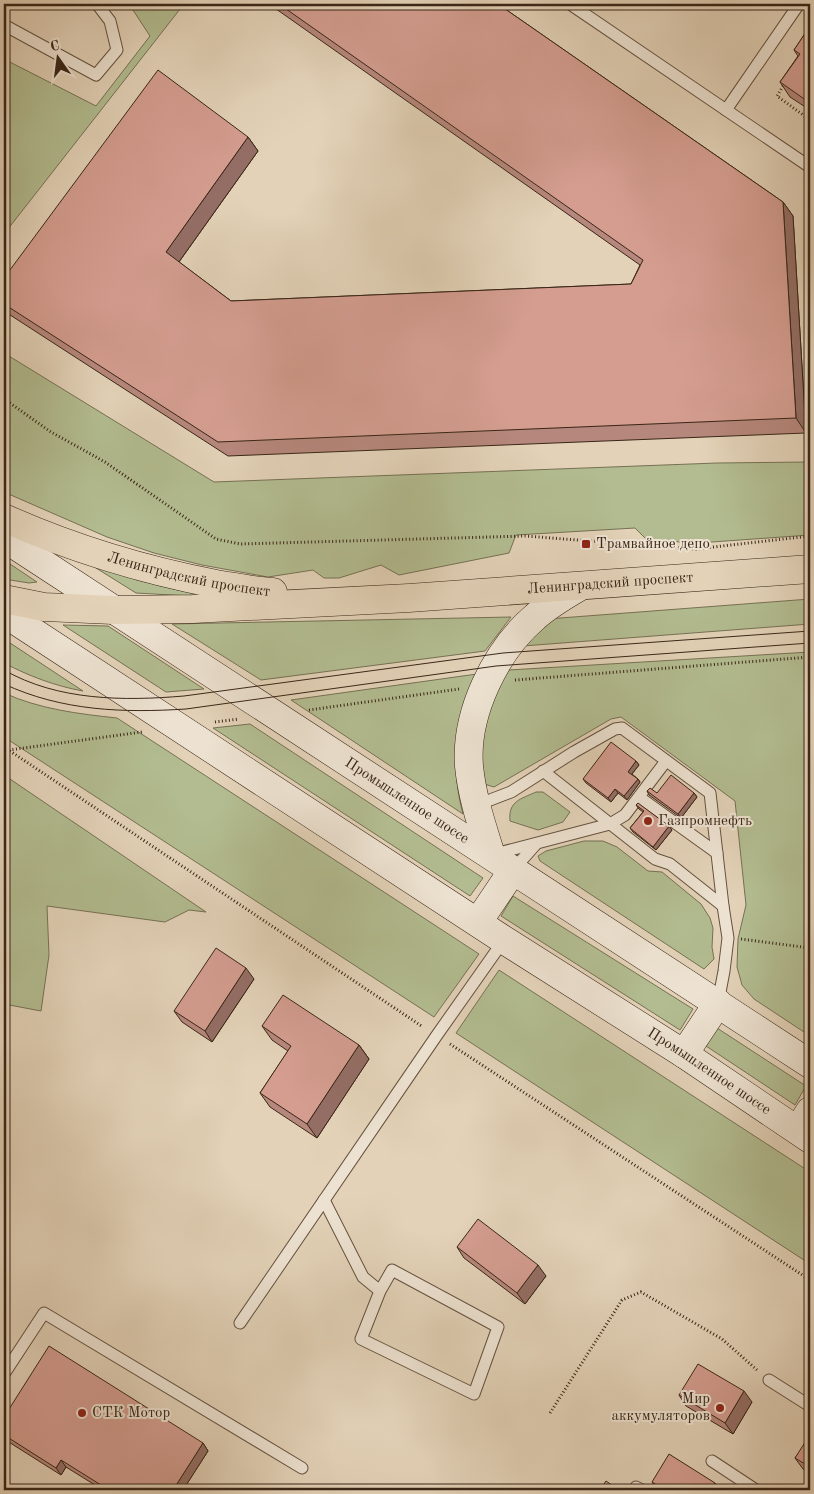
<svg xmlns="http://www.w3.org/2000/svg" width="814" height="1494" font-family="'Old Standard TT',serif">
	<style>
		.green { fill: #b2bc90; stroke: #767154 }
		.lines { fill: none; stroke-linecap: round; stroke-linejoin: round }
		.service-casing { stroke: #64513f; stroke-width: 13 }
		.secondary-casing { stroke: #392617; stroke-width: 29 }
		.primary-casing { stroke: #392617; stroke-width: 29 }
		.path { stroke: #392617; stroke-width: 3; stroke-dasharray: 1 2.5; stroke-linecap: butt }
		.service { stroke: #ede2d1; stroke-width: 11 }
		.secondary { stroke: #ede2d1; stroke-width: 28 }
		.primary { stroke: #e3d2b8; stroke-width: 28 }
		.tram { stroke: #392617; stroke-width: 1 }
		.wall { fill: #b6877c; stroke: #392617 }
		.shaded-wall { fill: #946e65; stroke: #392617 }
		.building { fill: #d49d90; stroke: #392617 }
		.poi-dot { fill: #8f2418; stroke: #ede2d1; stroke-width: 2 }
		.labels { text-anchor: middle; dominant-baseline: central; stroke-width: 4; stroke-linejoin: round; paint-order: stroke }
		.poi-label { font-size: 15px; fill: #392617; stroke: #ede2d1; text-anchor: start }
		.street-label { font-size: 15px; fill: #392617; stroke: #ede2d1 }
	</style>
	<rect width="100%" height="100%" fill="#e3d2b8"/>
	<filter id="stains"><feTurbulence type="fractalNoise" baseFrequency=".004" numOctaves="4"/><feColorMatrix values="0 0 0 0 .2 0 0 0 0 .09 0 0 0 0 .02 0 0 0 .5 -.17"/></filter>
	<radialGradient id="worn" r=".72"><stop offset=".6" stop-color="#630" stop-opacity="0"/><stop offset="1" stop-color="#630" stop-opacity=".3"/></radialGradient>
	<g class="green">
		<polygon points="129,4 184,4 4,234 4,59 96,106 150,36"/>
		<polygon points="4,353 214,482 717,463 810,462 810,535 698,543 647,540 635,528 516,535 509,553 399,575 381,565 339,578 324,578 313,570 268,577 202,565 154,553 107,537 4,492"/>
		<polygon points="4,560 37,582 29,583 4,579"/>
		<polygon points="88,563 137,580 207,597 136,593"/>
		<polygon points="810,599 810,624 523,646 547,619"/>
		<polygon points="511,617 485,651 261,680 172,624"/>
		<polygon points="63,625 108,626 204,689 166,692"/>
		<path d="M 4,639 L 83,691 C 55,686 29,676 4,663 Z"/>
		<polygon points="810,652 810,1036 754,999 742,985 737,967 738,939 746,905 735,801 621,717 611,719 494,787 484,784 480,749 485,720 494,692 509,670"/>
		<path d="M 477,674 C 453,712 451,771 463,814 L 291,700 Z"/>
		<path d="M 4,693 C 39,709 79,714 117,718 L 479,954 L 434,1017 L 4,737 Z"/>
		<polygon points="250,724 483,878 470,896 213,728"/>
		<polygon points="4,775 206,912 189,910 165,922 47,906 49,955 41,1011 4,1004"/>
		<path d="M 536,792 L 543,792 L 570,812 L 563,822 L 538,830 L 510,821 C 508,801 521,799 536,792 Z"/>
		<polygon points="584,841 603,841 617,847 648,871 662,872 701,904 710,918 713,928 712,947 714,959 704,969 540,861 538,856 546,851"/>
		<polygon points="513,896 693,1009 680,1030 501,916"/>
		<polygon points="499,970 810,1172 810,1264 456,1033"/>
		<polygon points="717,1028 806,1086 795,1105 706,1046"/>
	</g>
	<g class="lines">
		<defs>
			<g id="service">
				<polyline points="570,4 810,167"/>
				<polyline points="4,25 96,75 117,50 110,21 97,4"/>
				<polyline points="726,110 799,4"/>
				<polyline points="543,771 655,859 670,864 723,906"/>
				<polyline points="639,797 717,853"/>
				<polyline points="477,805 511,792 574,752 615,729 622,728 710,793 723,906 728,938 724,971 718,1003"/>
				<polyline points="495,854 610,824 625,815 666,761"/>
				<polyline points="513,870 536,844"/>
				<polyline points="324,1200 363,1277 380,1291 361,1339 474,1394 498,1327 392,1270 380,1291"/>
				<polyline points="240,1323 437,1035 504,940"/>
				<polyline points="4,1374 44,1313 302,1468"/>
				<polyline points="769,1380 810,1406"/>
				<polyline points="712,1461 756,1490"/>
				<polyline points="636,1487 642,1490"/>
			</g>
			<g id="secondary">
				<path id="s1" d="M 4,538 L 810,1064"/>
				<path id="s2" d="M 4,613 L 504,940 L 684,1054 L 810,1139"/>
				<path d="M 491,855 C 482,826 472,797 469,766 C 465,714 495,651 535,617 C 548,605 564,596 579,587"/>
				<polyline points="478,922 513,870"/>
				<polyline points="684,1054 718,1003"/>
				<polyline points="798,1130 810,1111"/>
			</g>
			<g id="primary">
				<path id="s3" d="M 4,518 C 71,548 144,570 216,584 C 235,587 254,591 273,592"/>
				<path id="s4" d="M 4,599 L 44,607 L 113,610 L 193,609 L 409,598 L 810,569"/>
			</g>
		</defs>
		<use href="#service" class="service-casing"/>
		<use href="#secondary" class="secondary-casing"/>
		<use href="#primary" class="primary-casing"/>
		<g class="path">
			<polyline points="785,83 777,96 810,120"/>
			<polyline points="4,399 51,432 105,462 216,539 240,544 525,536 696,549 810,536"/>
			<polyline points="515,680 810,657"/>
			<polyline points="309,710 459,689"/>
			<polyline points="215,722 239,719"/>
			<polyline points="4,747 423,1027"/>
			<polyline points="9,750 142,732"/>
			<polyline points="741,939 810,948"/>
			<polyline points="450,1044 810,1280"/>
			<polyline points="550,1413 622,1300 641,1292 722,1339 757,1370"/>
		</g>
		<use href="#service" class="service"/>
		<use href="#secondary" class="secondary"/>
		<use href="#primary" class="primary"/>
		<g class="tram">
			<path d="M 4,670 C 58,701 124,701 184,696 L 503,653 L 810,631"/>
			<path d="M 4,684 C 62,711 123,713 186,709 L 496,666 L 810,643"/>
		</g>
	</g>
	<g class="wall">
		<polygon points="269,4 498,4 783,202 793,216 806,433 228,456 4,311 4,278 248,137 258,151 179,262 231,301 631,284 640,265"/>
		<polygon points="810,26 810,110 790,97 780,82 798,56 794,50"/>
		<polygon points="636,761 639,765 632,774 638,779 640,782 627,800 618,793 611,802 586,783 583,779"/>
		<polygon points="647,791 657,793 694,793 697,797 681,818 649,795"/>
		<polygon points="636,805 672,830 656,850 633,832 630,828 643,812 639,809"/>
		<polygon points="254,979 212,1042 182,1022 174,1011"/>
		<polygon points="262,1026 359,1045 369,1059 317,1138 270,1107 260,1093 288,1051 272,1040"/>
		<polygon points="457,1247 546,1276 525,1304 464,1258"/>
		<polygon points="679,1395 752,1402 733,1434 686,1406"/>
		<polygon points="4,1417 203,1443 208,1451 183,1490 103,1490 66,1467 61,1475 4,1439"/>
		<polygon points="810,1437 810,1474 803,1469 795,1458"/>
		<polygon points="652,1482 720,1490 658,1490"/>
	</g>
	<g class="shaded-wall">
		<polygon points="248,137 258,151 176,266 166,252"/>
		<polygon points="783,202 793,216 806,433 796,418"/>
		<polygon points="636,761 639,765 631,775 628,772"/>
		<polygon points="638,779 640,782 627,800 624,796"/>
		<polygon points="615,789 618,793 611,802 608,798"/>
		<polygon points="694,793 697,797 681,818 678,814"/>
		<polygon points="669,826 672,830 656,850 653,847"/>
		<polygon points="246,968 254,979 212,1042 205,1031"/>
		<polygon points="359,1045 369,1059 317,1138 307,1124"/>
		<polygon points="4,1060 7,1071 4,1067"/>
		<polygon points="538,1265 546,1276 525,1304 517,1293"/>
		<polygon points="744,1391 752,1402 733,1434 725,1423"/>
		<polygon points="203,1443 208,1451 183,1490 173,1490"/>
		<polygon points="61,1460 66,1467 61,1475 56,1468"/>
		<polygon points="715,1483 720,1490 710,1490"/>
	</g>
	<g class="building">
		<polygon points="279,4 498,4 783,202 796,418 218,442 4,304 4,278 158,70 248,137 166,252 231,301 631,284 643,260"/>
		<polygon points="810,26 810,103 780,82 800,54 794,50"/>
		<polygon points="611,742 636,761 628,772 638,779 624,796 615,789 608,798 583,779"/>
		<polygon points="671,775 694,793 678,814 647,791 650,788 657,793"/>
		<polygon points="638,803 669,826 653,847 630,828 644,811 636,805"/>
		<polygon points="216,948 246,968 205,1031 174,1011"/>
		<polygon points="283,995 359,1045 307,1124 260,1093 291,1046 262,1026"/>
		<polygon points="478,1219 538,1265 517,1293 457,1247"/>
		<polygon points="49,1346 203,1443 173,1490 109,1490 61,1460 56,1468 4,1435 4,1417"/>
		<polygon points="698,1364 744,1391 725,1423 679,1395"/>
		<polygon points="809,1436 810,1437 810,1467 795,1458"/>
		<polygon points="669,1454 715,1483 710,1490 664,1490 652,1482"/>
		<polygon points="606,1481 619,1490 600,1490"/>
	</g>
	<g class="poi-dot">
		<rect x="581" y="539" width="10" height="10" rx="2.5"/>
		<circle cx="648" cy="821" r="5"/>
		<circle cx="720" cy="1408" r="5"/>
		<circle cx="82" cy="1413" r="5"/>
	</g>
	<g class="labels">
		<g class="poi-label">
			<text x="596" y="544">Трамвайное депо</text>
			<text x="658" y="821">Газпромнефть</text>
			<text x="710" y="1399" text-anchor="end">Мир<tspan x="710" dy="17">аккумуляторов</tspan></text>
			<text x="92" y="1413">СТК Мотор</text>
		</g>
		<g class="street-label">
			<text stroke="none"><textPath href="#s3" startOffset="194">Ленинградский проспект</textPath></text>
			<text stroke="none"><textPath href="#s4" startOffset="608">Ленинградский проспект</textPath></text>
			<text stroke="none"><textPath href="#s1" startOffset="481">Промышленное шоссе</textPath></text>
			<text stroke="none"><textPath href="#s2" startOffset="841">Промышленное шоссе</textPath></text>
		</g>
	</g>
	<rect width="814" height="1494" fill="none" stroke="#e3d2b8" stroke-width="20"/>
	<rect x="5" y="5" width="804" height="1484" fill="none" stroke="#392617" stroke-width="2.5"/>
	<rect x="10" y="10" width="794" height="1474" fill="none" stroke="#392617"/>
	<g transform="translate(58 58) rotate(346)" stroke="#ede2d1" stroke-width="4" paint-order="stroke">
	<path d="M0-4L9 19L0 12L-9 19Z" fill="#392617"/>
	<text y="-8" font-size="14" font-weight="bold" text-anchor="middle" fill="#392617">С</text>
	</g>
	<rect width="100%" height="100%" filter="url(#stains)"/>
	<rect width="100%" height="100%" fill="url(#worn)"/>
</svg>
